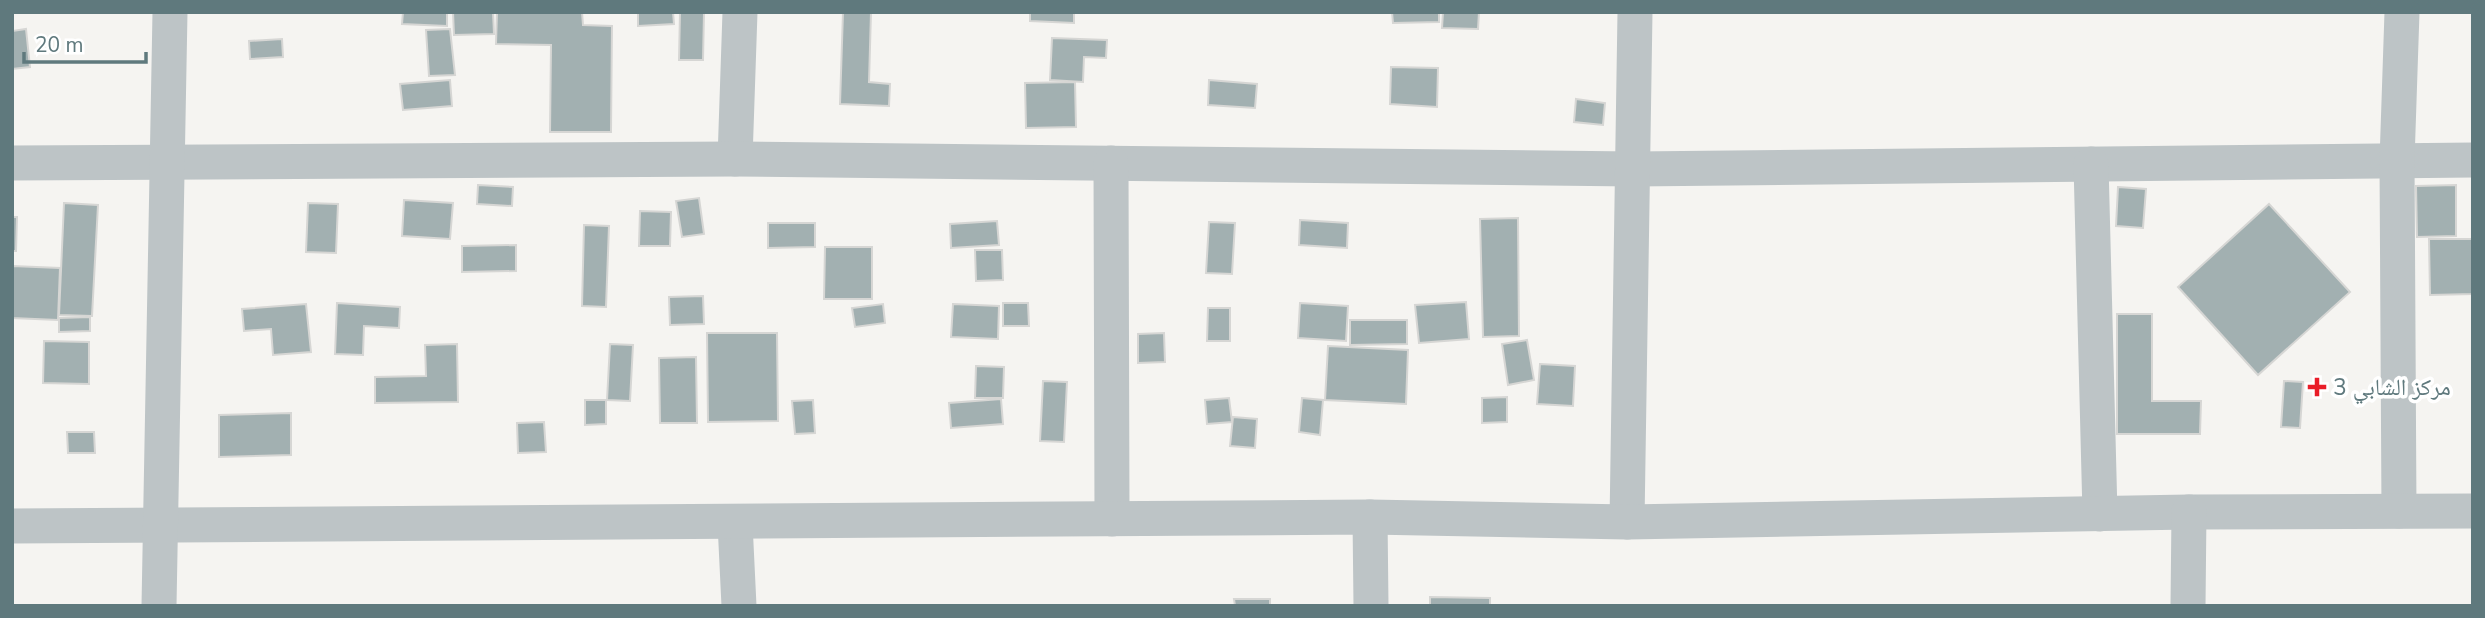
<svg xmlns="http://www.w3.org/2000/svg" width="2485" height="618" font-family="'Nunito Sans','Noto Naskh Arabic',sans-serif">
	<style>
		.building { fill: #a2b0b1; stroke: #d6d6d4; stroke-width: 2 }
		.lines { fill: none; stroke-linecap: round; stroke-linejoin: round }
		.minor { stroke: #bdc4c6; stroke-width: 35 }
		.poi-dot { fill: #e91d28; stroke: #fff; stroke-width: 2.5 }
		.labels { text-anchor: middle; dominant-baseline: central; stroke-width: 7; stroke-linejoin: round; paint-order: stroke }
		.poi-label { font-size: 23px; fill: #5f797d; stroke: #fff; text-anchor: start }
	</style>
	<rect width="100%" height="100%" fill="#f5f4f1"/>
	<g class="building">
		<polygon points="403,12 447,12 447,26 402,24"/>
		<polygon points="453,12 493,12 494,34 454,35"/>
		<polygon points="497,12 582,12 583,25 612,26 611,132 550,132 551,45 496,44"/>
		<polygon points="638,12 673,12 674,24 638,26"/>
		<polygon points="680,12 704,12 703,60 679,60"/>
		<polygon points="843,12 871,12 869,82 890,84 889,106 840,104"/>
		<polygon points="1030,12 1074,12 1074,23 1030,21"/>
		<polygon points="1392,12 1439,12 1439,22 1393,23"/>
		<polygon points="1443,12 1479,12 1478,29 1442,28"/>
		<polygon points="26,29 30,67 12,69 12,31"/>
		<polygon points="450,29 455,75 429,76 426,30"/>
		<polygon points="1052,38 1107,40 1106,58 1084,57 1083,82 1050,80"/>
		<polygon points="282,39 283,57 250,59 249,41"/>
		<polygon points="1391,67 1438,68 1437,107 1390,104"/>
		<polygon points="450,80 452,106 403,110 400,84"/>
		<polygon points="1209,80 1257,84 1255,108 1208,105"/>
		<polygon points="1075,82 1076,127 1026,128 1025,83"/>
		<polygon points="1576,99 1605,103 1603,125 1574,122"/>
		<polygon points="478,185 513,187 512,206 477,204"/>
		<polygon points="2456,185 2456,236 2417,237 2416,186"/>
		<polygon points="2118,187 2146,189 2143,228 2116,226"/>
		<polygon points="699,198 704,234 682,237 676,201"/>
		<polygon points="404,200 453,203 450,239 402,236"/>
		<polygon points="64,203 98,205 92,316 59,315"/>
		<polygon points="308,203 338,204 336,253 306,252"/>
		<polygon points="2269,204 2350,292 2258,375 2178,287"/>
		<polygon points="640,211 671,212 670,246 639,246"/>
		<polygon points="12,217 17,217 16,251 12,251"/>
		<polygon points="1518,218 1519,336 1483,337 1480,219"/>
		<polygon points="1300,220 1348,223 1347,248 1299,245"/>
		<polygon points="997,221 999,245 951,248 950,224"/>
		<polygon points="1209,222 1235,223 1232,274 1206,273"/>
		<polygon points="768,223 815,223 815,247 768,248"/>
		<polygon points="584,225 609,226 606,307 582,306"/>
		<polygon points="2429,239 2473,239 2473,294 2430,295"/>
		<polygon points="516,245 516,271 462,272 462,246"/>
		<polygon points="825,247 872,247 872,299 824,299"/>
		<polygon points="975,250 1002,250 1003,280 976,281"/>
		<polygon points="12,266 60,268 58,320 12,318"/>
		<polygon points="703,296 704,324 670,325 669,297"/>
		<polygon points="1466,302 1469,339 1419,343 1415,305"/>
		<polygon points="337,303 400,307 399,328 364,326 363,355 335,354"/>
		<polygon points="1003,303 1028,303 1029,326 1003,326"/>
		<polygon points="1300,303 1348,306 1346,341 1298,338"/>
		<polygon points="306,304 311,352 273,355 271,329 244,331 242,309"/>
		<polygon points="883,304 885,323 855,327 852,308"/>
		<polygon points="953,304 999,306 998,339 951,337"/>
		<polygon points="1208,308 1230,308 1230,341 1207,341"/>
		<polygon points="2117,314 2152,314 2152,401 2201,401 2200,434 2117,434"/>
		<polygon points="90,317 90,331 59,332 59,318"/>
		<polygon points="1350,320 1407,320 1407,344 1350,345"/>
		<polygon points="707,333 777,333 778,421 708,422"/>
		<polygon points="1164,333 1165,362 1138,363 1138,334"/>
		<polygon points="1527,340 1534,380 1508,385 1502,344"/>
		<polygon points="44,341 89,342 89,384 43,383"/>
		<polygon points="457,344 458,402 375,403 375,377 426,376 425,345"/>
		<polygon points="610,344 633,345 630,401 607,400"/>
		<polygon points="1328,346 1408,350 1406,404 1325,400"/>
		<polygon points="696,357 697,423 660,423 659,358"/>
		<polygon points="1540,364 1575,366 1573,406 1537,404"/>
		<polygon points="976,366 1004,367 1003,398 975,398"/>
		<polygon points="1043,381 1067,382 1064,442 1040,441"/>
		<polygon points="2284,381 2303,382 2300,428 2281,427"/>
		<polygon points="1507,397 1507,422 1482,423 1482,398"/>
		<polygon points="1229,398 1232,422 1207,424 1205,400"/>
		<polygon points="1302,398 1323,400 1320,435 1299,432"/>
		<polygon points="1001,399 1003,424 951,428 949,403"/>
		<polygon points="585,400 606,400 606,424 585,425"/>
		<polygon points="813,400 815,433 795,434 792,401"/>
		<polygon points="291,413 291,455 219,457 219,415"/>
		<polygon points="1233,417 1257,419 1255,448 1230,446"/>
		<polygon points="544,422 546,452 518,453 517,423"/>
		<polygon points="67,432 94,432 95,453 68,453"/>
		<polygon points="1430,597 1490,598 1490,606 1430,606"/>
		<polygon points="1234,599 1270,599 1270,606 1235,606"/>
	</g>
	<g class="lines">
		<g class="minor">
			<polyline points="735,159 740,12"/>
			<polyline points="12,163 735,159 1634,169 2473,160"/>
			<polyline points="1111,163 1112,519"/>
			<polyline points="2091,164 2100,514"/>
			<polyline points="2399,511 2397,161 2402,12"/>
			<polyline points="1370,517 1371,606"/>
			<polyline points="1627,522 1635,12"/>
			<polyline points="735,523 739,606"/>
			<polyline points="12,526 1370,517 1627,522 2189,512 2473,511"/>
			<polyline points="159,606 170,12"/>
			<polyline points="2188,606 2189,512"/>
		</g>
	</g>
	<path class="poi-dot" d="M2313.5 376.5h7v7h7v7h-7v7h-7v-7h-7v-7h7z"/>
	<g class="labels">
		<g class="poi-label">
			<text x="2333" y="387">مركز الشابي 3</text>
		</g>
	</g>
	<rect width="2485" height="618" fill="none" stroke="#5f797d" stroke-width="28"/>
	<path d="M24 52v10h122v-10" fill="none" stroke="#5f797d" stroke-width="3.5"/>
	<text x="35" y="52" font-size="21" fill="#5f797d" stroke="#ffffff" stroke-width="5" paint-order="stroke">20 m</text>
</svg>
